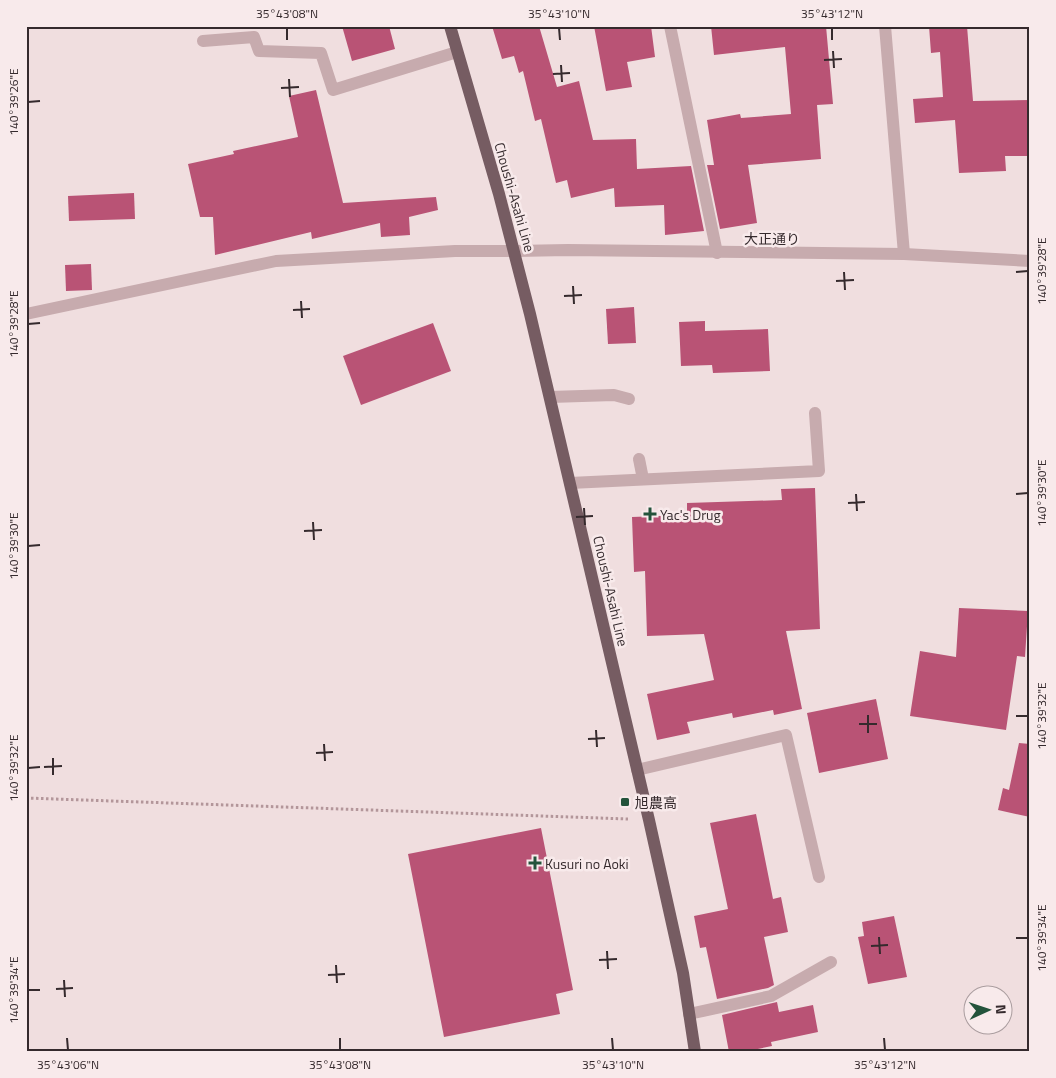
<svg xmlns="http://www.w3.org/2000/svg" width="1056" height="1078" font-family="'Titillium Web','Noto Sans JP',sans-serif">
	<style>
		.building { fill: #b95375 }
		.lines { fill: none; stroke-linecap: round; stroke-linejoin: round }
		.path { stroke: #b3969a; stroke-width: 3; stroke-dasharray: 2.5 2.5; stroke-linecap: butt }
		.service { stroke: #c7abae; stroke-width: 12 }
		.minor { stroke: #c7abae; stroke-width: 12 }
		.tertiary { stroke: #c7abae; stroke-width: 12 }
		.primary { stroke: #765c62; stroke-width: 12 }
		.ticks { fill: none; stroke: #352a2d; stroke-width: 2 }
		.poi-dot { fill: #23533b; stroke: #f8eaeb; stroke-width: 2 }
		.labels { text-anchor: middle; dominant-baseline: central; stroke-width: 5; stroke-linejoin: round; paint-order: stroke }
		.street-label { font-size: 14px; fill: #352a2d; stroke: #f8eaeb }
		.poi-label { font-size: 14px; fill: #352a2d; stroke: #f8eaeb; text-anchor: start }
		.neatline { fill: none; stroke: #352a2d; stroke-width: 2 }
		.ticks-label { font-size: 12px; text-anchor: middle; fill: #352a2d }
	</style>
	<rect width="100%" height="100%" fill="#f0dedf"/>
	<g class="building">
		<polygon points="342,26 389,26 395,49 352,61"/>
		<polygon points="492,26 539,26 557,87 579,81 593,140 636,139 637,169 691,166 704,231 665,235 664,205 615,207 614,188 571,198 567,180 556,183 541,119 535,121 523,71 519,73 514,56 502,59"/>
		<polygon points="594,26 651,26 655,57 627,62 632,87 606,91"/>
		<polygon points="711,26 826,26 833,104 817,105 821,159 748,165 757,223 720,229 707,165 714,165 707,120 740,114 741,118 791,114 785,47 714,55"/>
		<polygon points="929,26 967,26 973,101 1030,100 1030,149 1028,149 1028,156 1005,156 1006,171 959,173 955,120 915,123 913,99 943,97 940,52 931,53"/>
		<polygon points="316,90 343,203 436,197 438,210 409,217 410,235 381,237 380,223 312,239 311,232 215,255 213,217 200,217 188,164 234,154 233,151 298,137 289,96"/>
		<polygon points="134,193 135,219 69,221 68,196"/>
		<polygon points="91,264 92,290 66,291 65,265"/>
		<polygon points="634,307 636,343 608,344 606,309"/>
		<polygon points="705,321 705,331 768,329 770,371 713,373 712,365 681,366 679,322"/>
		<polygon points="433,323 451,371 361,405 343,356"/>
		<polygon points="815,488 820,629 786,631 802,709 774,715 773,710 733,718 732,713 687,722 690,733 657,740 647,694 714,680 704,634 647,636 645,571 634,572 632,517 687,515 687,503 782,500 781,489"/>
		<polygon points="959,608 1028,611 1025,657 1017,656 1006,730 910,716 920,651 956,657"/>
		<polygon points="876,699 888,759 819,773 807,713"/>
		<polygon points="1019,743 1030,744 1030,817 998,810 1003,788 1009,790"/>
		<polygon points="756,814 773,899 781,897 788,932 764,937 774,985 768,988 717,999 706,947 700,948 694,916 728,909 710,823"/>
		<polygon points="541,828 573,990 556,994 560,1014 444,1037 408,854"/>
		<polygon points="894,916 907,977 868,984 858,937 864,936 862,922"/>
		<polygon points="777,1002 779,1012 813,1005 818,1032 771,1042 772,1046 743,1052 729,1052 722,1015"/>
	</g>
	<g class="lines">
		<polyline class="path" points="26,798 628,819"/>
		<g class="service">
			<polyline points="203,41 254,37 259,51 321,53 333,90 457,52"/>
			<polyline points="550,397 614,395 629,399"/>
			<polyline points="639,459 643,479"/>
			<polyline points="570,483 819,471 815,413"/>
			<polyline points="637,770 786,735 819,877"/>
			<polyline points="689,1014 771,996 831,962"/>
		</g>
		<g class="minor">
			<polyline points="670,26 717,253"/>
			<polyline points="885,26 904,254"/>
			<polyline points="26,314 276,261 455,251 515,251"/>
		</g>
		<polyline class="tertiary" points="515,251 568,250 904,254 1030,261"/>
		<polyline class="primary" points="450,26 499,194 530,314 649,820 683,973 695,1052"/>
	</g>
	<path class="ticks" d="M 287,28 L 287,40M 559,28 L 560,40M 832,28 L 832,40M 833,51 L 834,68M 824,60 L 842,59M 561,65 L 562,82M 553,74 L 570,73M 289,79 L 290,97M 281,88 L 299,87M 28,102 L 40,101M 844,272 L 845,290M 1016,272 L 1028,271M 836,281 L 854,280M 573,286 L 574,304M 564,296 L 582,295M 301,301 L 302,318M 293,310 L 310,309M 28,324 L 40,323M 856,494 L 857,511M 1016,494 L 1028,493M 848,503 L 865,502M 584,508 L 585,525M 576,517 L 593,516M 313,522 L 314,540M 304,531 L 322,530M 28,546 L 40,545M 868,715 L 868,733M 1016,716 L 1028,716M 859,724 L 877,724M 596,730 L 597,747M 588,739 L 605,738M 324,744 L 325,761M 316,753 L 333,752M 53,758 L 53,775M 44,767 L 62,766M 28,768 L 40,767M 879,937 L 880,954M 1016,938 L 1028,938M 871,946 L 888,945M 607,951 L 608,969M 599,960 L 617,959M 336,965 L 337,983M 328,975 L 345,974M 64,980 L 65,997M 56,989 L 73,988M 28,990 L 40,990M 67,1038 L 68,1050M 340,1038 L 340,1050M 612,1038 L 613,1050M 884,1038 L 885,1050"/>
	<g class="poi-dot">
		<path d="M647.5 506.5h5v5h5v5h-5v5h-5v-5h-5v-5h5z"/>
		<rect x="620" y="797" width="10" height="10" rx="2.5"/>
		<path d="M532.5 855.5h5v5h5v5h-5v5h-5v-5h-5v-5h5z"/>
	</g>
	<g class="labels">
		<g class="street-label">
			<text transform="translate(515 197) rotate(74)">Choushi-Asahi Line</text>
			<text x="772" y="238">大正通り</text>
			<text transform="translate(611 591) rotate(77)">Choushi-Asahi Line</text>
		</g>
		<g class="poi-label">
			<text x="660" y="514">Yac's Drug</text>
			<text x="635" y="802">旭農高</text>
			<text x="545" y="863">Kusuri no Aoki</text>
		</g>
	</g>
	<rect width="1056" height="1078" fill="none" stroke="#f8eaeb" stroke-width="55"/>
	<g transform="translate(988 1010) rotate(87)"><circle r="24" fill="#f8eaeb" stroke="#aa9d9f"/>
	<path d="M0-4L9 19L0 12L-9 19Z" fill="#23533b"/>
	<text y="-8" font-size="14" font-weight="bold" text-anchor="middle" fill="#352a2d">N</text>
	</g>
	<rect x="28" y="28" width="1000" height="1022" class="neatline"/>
	<g class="ticks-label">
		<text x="287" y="18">35°43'08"N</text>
		<text x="559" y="18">35°43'10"N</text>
		<text x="832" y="18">35°43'12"N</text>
		<text transform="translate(14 102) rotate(-90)" y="4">140°39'26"E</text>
		<text transform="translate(1042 271) rotate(-90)" y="4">140°39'28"E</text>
		<text transform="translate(14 324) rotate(-90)" y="4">140°39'28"E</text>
		<text transform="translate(1042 493) rotate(-90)" y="4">140°39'30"E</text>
		<text transform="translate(14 546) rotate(-90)" y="4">140°39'30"E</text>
		<text transform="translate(1042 716) rotate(-90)" y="4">140°39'32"E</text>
		<text transform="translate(14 768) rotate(-90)" y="4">140°39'32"E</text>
		<text transform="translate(1042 938) rotate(-90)" y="4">140°39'34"E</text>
		<text transform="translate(14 990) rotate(-90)" y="4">140°39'34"E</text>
		<text x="68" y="1069">35°43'06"N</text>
		<text x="340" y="1069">35°43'08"N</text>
		<text x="613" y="1069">35°43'10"N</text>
		<text x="885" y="1069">35°43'12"N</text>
	</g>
</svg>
